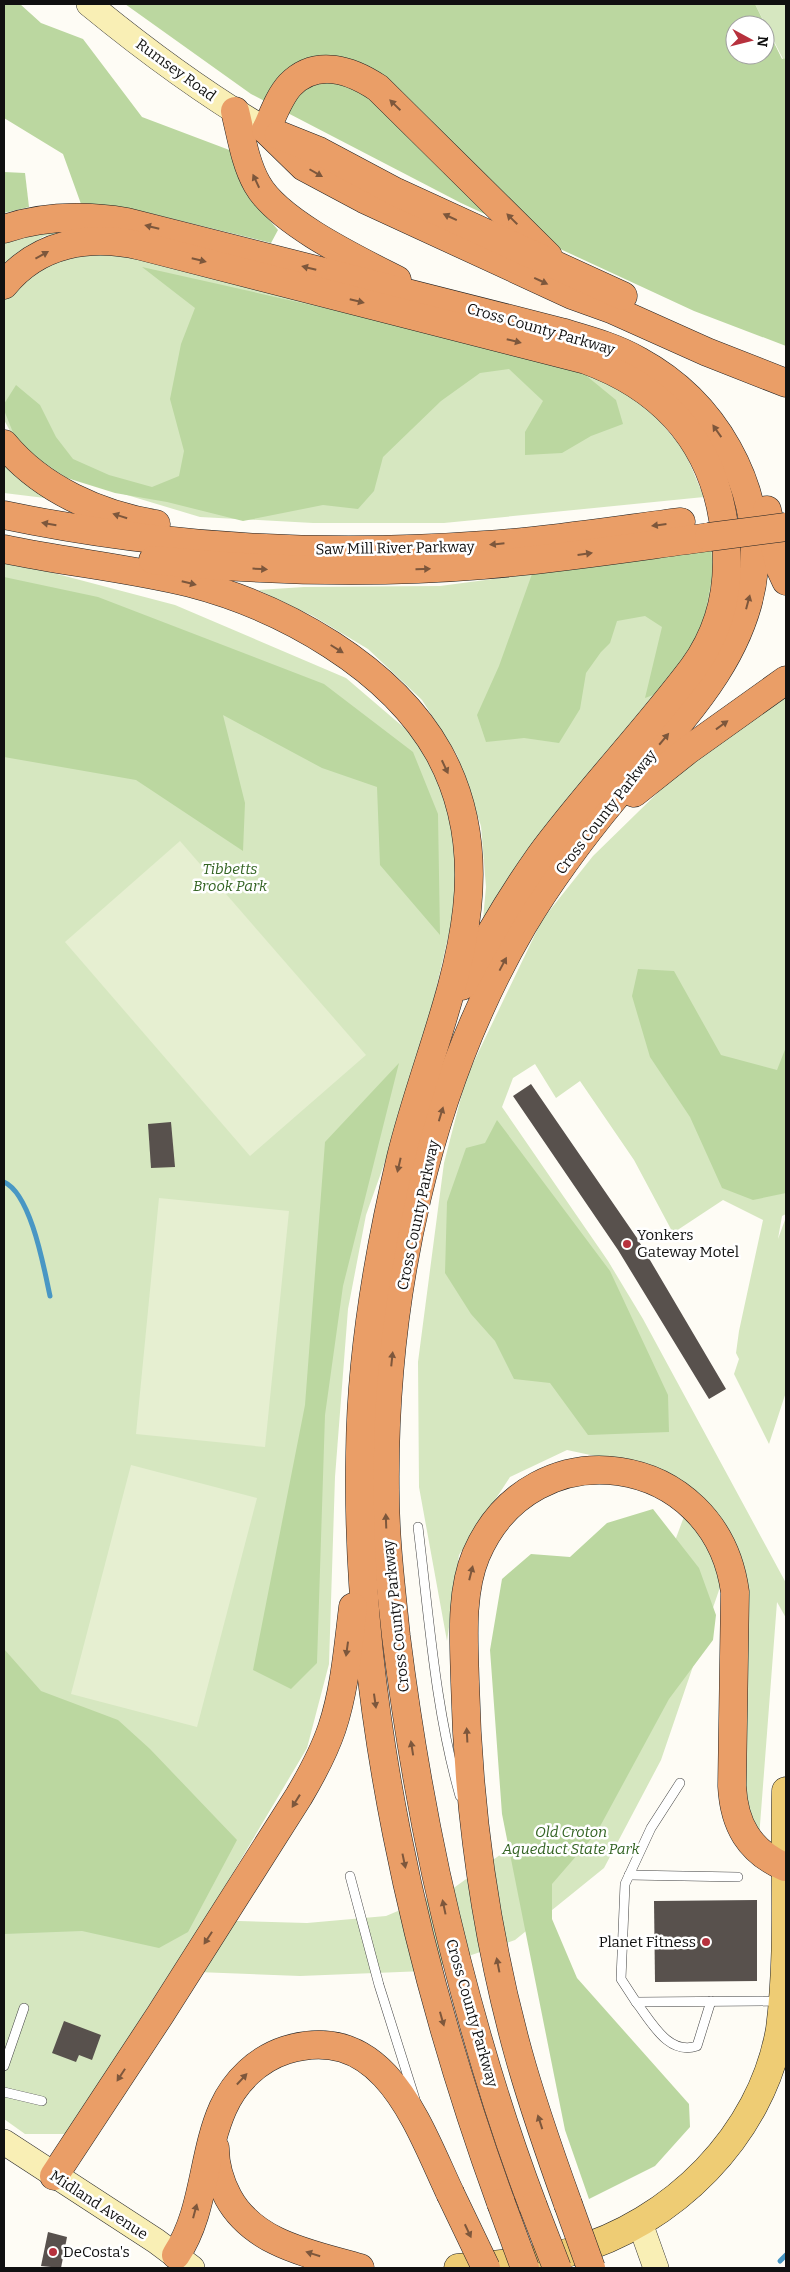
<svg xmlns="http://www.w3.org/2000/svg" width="790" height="2272" font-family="Bitter,serif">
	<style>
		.green { fill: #d6e7c0 }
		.forest { fill: #bbd7a0; fill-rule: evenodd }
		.pitch { fill: #e6efd1 }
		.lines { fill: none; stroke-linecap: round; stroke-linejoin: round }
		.stream { stroke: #4997c4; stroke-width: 5 }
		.building { fill: #58514d }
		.lane-casing { stroke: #434343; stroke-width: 10 }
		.secondary-casing { stroke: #323232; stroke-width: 26 }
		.primary-casing { stroke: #212121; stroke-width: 29 }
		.highway-casing { stroke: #212121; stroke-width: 29 }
		.lane { stroke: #fff; stroke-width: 9 }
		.secondary { stroke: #f9efb5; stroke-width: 25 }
		.primary { stroke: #eecc74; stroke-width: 28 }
		.highway { stroke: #ea9e67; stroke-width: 28 }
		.highway-bridge-casing { stroke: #212121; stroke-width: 29; stroke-linecap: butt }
		.highway-bridge { stroke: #ea9e67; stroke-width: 28 }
		.oneway { fill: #7d573c }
		.poi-dot { fill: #b7313d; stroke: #fff; stroke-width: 2 }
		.labels { text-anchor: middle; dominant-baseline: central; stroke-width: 5; stroke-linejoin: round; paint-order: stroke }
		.street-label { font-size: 15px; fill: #101010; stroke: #fff }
		.park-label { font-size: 15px; font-style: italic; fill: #346424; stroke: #fff }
		.poi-label { font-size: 15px; fill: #101010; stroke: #fff; text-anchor: start }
	</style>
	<rect width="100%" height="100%" fill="#fefcf5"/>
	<g class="green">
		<polygon points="755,4 786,4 786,58 783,59"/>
		<polygon points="70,224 71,232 44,236 4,263 4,238"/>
		<polygon points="92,248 573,363 646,405 684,450 704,497 444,523 313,523 200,517 57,474 18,445 4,420 4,301 10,291 47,259"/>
		<polygon points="4,464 53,499 4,493"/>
		<polygon points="719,549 721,574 694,657 482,930 486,887 481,826 457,755 422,700 368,649 313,616 258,590 304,587 440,586"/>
		<polygon points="4,560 175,605 346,678 436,755 459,845 458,894 432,1007 392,1142 366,1215 348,1309 335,1477 329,1664 307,1748 205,1920 307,1923 386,1916 455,1887 514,1845 643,1627 692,1495 651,1468 567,1450 510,1477 459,1555 447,1641 419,1487 418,1362 444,1163 466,1078 542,920 593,856 681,770 786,688 786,1214 782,1216 778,1239 786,1217 786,1392 769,1444 734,1374 739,1359 736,1353 739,1331 763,1220 723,1200 673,1233 634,1160 580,1081 556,1098 535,1064 513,1078 502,1107 608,1261 643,1319 786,1583 786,1618 777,1602 759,1838 744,1821 731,1555 661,1760 604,1868 515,1940 425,1971 300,1976 171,1971 67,2134 25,2134 4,2119"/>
	</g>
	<g class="forest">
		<polygon points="4,4 20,4 41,23 83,39 142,117 232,151 255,203 278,230 271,243 149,213 81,204 63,154 4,118"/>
		<path d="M 125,4 L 755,4 L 782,59 L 786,58 L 786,346 L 694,311 L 461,203 L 251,94 ZM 735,25 L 765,25 L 765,55 L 735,55 Z"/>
		<polygon points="4,172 25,173 29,207 4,213"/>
		<polygon points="142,267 534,355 583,373 616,400 623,424 591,436 562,453 525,455 525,432 543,401 509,369 480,373 441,401 383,457 374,491 358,509 323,505 243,521 167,502 115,493 67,478 18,445 4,410 4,404 16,385 40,405 56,437 73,459 109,475 152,487 179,476 184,451 170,399 181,344 195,308"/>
		<polygon points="711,550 713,571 705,615 692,650 667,690 645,698 662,627 645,616 617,621 610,643 601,652 586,673 580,709 559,743 524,738 486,742 477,715 499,666 532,574"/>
		<polygon points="4,577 98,597 324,684 413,752 438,814 440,935 380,865 377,787 322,768 223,715 245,803 243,851 136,780 4,757"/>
		<polygon points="638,969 674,971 721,1055 777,1070 786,1047 786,1193 753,1200 722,1188 690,1117 650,1057 632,996"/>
		<polygon points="399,1063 343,1286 325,1415 317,1663 291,1689 253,1670 305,1405 325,1142"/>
		<polygon points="497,1120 610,1271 668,1395 669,1432 588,1435 550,1383 514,1379 495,1341 471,1314 445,1273 447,1202 466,1148 485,1143"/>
		<polygon points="653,1509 699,1568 716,1615 713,1640 669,1699 597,1832 552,1884 552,1919 577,1978 689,2104 690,2127 655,2166 589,2199 565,2130 502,1814 490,1650 502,1579 531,1554 570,1557 607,1523"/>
		<polygon points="4,1649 41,1691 118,1720 150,1749 237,1840 188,1932 159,1948 82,1931 4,1934"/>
	</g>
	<g class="pitch">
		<polygon points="180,841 366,1055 250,1156 65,942"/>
		<polygon points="159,1198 289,1211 265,1447 136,1434"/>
		<polygon points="131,1465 257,1498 197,1727 71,1694"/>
	</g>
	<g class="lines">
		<g class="stream">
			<path d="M 4,1182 C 31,1194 44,1268 50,1296"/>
			<polyline points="780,2261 786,2255"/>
		</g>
	</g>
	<g class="building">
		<polygon points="531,1084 637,1238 726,1389 709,1399 618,1250 513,1096"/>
		<polygon points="171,1122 175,1167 151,1168 148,1124"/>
		<polygon points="757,1900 757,1981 655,1982 654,1901"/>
		<polygon points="64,2021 101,2035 92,2060 79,2055 76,2062 52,2053"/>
		<polygon points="48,2232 67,2237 61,2268 41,2266"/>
	</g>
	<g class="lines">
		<defs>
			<g id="lane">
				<path d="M 418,1527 C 429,1616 435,1709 460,1796"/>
				<polyline points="680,1783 651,1828 625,1884 621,1979 636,2002 781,2001"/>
				<polyline points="629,1875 738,1877"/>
				<polyline points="350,1876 379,1985 415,2099"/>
				<path d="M 636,2002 C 651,2021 668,2056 697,2046 L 711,2001"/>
				<polyline points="4,2066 24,2008"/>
				<polyline points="4,2092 42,2101"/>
			</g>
			<g id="secondary">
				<path d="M 89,4 C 145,50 203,93 266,130"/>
				<polyline points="4,2142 156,2241 192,2268"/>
				<polyline points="640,2223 656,2268"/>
			</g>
			<path id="primary" d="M 458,2268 C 495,2264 534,2263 570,2252 C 672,2224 762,2135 780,2029 C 790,1951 784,1870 786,1791"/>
			<g id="highway">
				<path d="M 235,111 C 241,135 245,163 257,184 C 278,222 358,260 397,280"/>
				<polyline points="266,130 304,167 364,199 572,295 611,309 707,352 786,383"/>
				<path d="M 266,130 C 273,115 279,97 290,85 C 316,58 351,70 378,88 L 548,256"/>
				<polyline points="279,135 319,151 396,192 623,296"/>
				<path d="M 4,229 C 45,215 85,215 127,222 L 561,332 C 588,340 615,347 639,361 C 714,402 762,484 754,569 C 746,662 671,730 615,797 C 581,838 550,880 523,925 C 426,1091 383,1298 385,1490 C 385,1539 391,1587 396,1636 C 406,1716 419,1795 436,1874 C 461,1986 492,2098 533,2206"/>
				<path d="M 4,285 C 38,243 90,234 141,246 L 586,360 C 671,391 719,451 726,543 C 730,588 720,631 693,668 C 644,733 588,791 540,856 C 511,897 485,941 462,986"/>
				<path d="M 4,444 C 41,489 100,515 156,524"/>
				<polyline points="767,510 780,568 786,581"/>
				<path d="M 4,515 C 162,548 324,557 485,545 C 551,541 616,530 681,522"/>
				<path d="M 4,549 C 65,562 129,568 190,583 C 283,607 391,667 439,753 C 512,886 433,1025 401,1157 C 378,1254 361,1354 360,1453 C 355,1702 416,1969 501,2203"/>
				<path d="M 153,560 C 263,571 374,574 483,565 C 559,559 634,547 709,537"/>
				<polyline points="634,793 688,750 786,680"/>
				<path d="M 215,2148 C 215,2165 220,2182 228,2197 C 254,2245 312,2254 360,2268"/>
				<path d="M 54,2176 L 160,2015 L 299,1796 C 312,1774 324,1752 332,1728 C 345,1689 348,1647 353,1607"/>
				<path d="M 568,2204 C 550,2154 532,2103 518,2052 C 485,1932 468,1807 465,1682 C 464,1642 460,1593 476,1555 C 532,1424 716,1451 735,1592 L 732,1786 C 734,1825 749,1851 785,1867"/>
				<path d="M 176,2255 C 205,2212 202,2155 223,2108 C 235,2081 258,2059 286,2050 C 384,2020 418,2125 450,2193"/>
			</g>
		</defs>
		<use href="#lane" class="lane-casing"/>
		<use href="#secondary" class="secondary-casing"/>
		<use href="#primary" class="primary-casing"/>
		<use href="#highway" class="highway-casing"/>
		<use href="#lane" class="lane"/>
		<use href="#secondary" class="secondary"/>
		<use href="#primary" class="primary"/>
		<use href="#highway" class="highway"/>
		<defs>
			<g id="highway-bridge">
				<polyline points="709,537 786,527"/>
				<polyline points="450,2193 486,2268"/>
				<polyline points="501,2203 525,2268"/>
				<polyline points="568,2204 591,2268"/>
				<polyline points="533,2206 557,2268"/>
			</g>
		</defs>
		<use href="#highway-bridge" class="highway-bridge-casing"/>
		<use href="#highway-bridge" class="highway-bridge"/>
	</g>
	<defs><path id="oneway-solid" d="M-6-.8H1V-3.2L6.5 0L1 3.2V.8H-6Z" transform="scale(1.25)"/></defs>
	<g class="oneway">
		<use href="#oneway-solid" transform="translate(395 105) rotate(-136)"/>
		<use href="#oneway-solid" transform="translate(316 173) rotate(30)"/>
		<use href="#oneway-solid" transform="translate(256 181) rotate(-115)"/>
		<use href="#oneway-solid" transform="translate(450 217) rotate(-155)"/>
		<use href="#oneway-solid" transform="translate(512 219) rotate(-135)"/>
		<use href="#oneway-solid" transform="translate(152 227) rotate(-166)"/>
		<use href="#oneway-solid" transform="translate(42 255) rotate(-29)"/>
		<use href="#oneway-solid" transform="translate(199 260) rotate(14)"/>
		<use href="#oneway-solid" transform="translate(309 268) rotate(-166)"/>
		<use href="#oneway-solid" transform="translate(541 281) rotate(25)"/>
		<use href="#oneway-solid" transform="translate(357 301) rotate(14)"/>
		<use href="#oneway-solid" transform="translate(514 341) rotate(14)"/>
		<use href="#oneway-solid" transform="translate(717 431) rotate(-125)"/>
		<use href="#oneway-solid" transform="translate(120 516) rotate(-163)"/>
		<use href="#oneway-solid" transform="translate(49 524) rotate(-170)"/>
		<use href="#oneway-solid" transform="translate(659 525) rotate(173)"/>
		<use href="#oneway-solid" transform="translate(497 544) rotate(174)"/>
		<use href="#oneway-solid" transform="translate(585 554) rotate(-8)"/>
		<use href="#oneway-solid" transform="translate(260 569) rotate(3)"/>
		<use href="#oneway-solid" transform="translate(423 569) rotate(-2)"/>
		<use href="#oneway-solid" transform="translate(189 583) rotate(14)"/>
		<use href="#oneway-solid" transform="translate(748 602) rotate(-75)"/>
		<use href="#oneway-solid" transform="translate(337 649) rotate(32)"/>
		<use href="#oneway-solid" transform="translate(722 725) rotate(-36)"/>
		<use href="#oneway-solid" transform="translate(664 739) rotate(-50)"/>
		<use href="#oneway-solid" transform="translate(445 767) rotate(65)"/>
		<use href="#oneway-solid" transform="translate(503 964) rotate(-62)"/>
		<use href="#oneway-solid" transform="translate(441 1114) rotate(-73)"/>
		<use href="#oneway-solid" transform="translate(399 1165) rotate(103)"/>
		<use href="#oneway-solid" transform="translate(392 1359) rotate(-84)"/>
		<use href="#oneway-solid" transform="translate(386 1521) rotate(-92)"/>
		<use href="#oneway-solid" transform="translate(471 1573) rotate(-76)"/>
		<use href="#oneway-solid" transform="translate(347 1649) rotate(98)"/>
		<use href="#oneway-solid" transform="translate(375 1701) rotate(82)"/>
		<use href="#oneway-solid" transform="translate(467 1735) rotate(-93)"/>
		<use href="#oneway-solid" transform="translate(412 1748) rotate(-99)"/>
		<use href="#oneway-solid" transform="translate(296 1801) rotate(122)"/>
		<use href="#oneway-solid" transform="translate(404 1861) rotate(78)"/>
		<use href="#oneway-solid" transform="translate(444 1907) rotate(-102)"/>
		<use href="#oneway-solid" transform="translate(208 1938) rotate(123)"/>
		<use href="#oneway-solid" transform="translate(498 1965) rotate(-101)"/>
		<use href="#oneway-solid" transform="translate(442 2019) rotate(74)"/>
		<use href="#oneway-solid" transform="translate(121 2075) rotate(123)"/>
		<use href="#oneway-solid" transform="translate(242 2079) rotate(-47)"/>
		<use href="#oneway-solid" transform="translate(540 2122) rotate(-108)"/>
		<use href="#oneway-solid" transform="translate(195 2211) rotate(-75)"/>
		<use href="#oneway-solid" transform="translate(468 2231) rotate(65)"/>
		<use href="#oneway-solid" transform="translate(313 2254) rotate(-163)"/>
	</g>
	<g class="poi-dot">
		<circle cx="627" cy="1244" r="5"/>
		<circle cx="706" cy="1942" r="5"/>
		<circle cx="53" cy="2252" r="5"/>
	</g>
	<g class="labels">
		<g class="street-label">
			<text transform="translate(176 70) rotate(36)">Rumsey Road</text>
			<text transform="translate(541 329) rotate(16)">Cross County Parkway</text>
			<text transform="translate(395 548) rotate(-1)">Saw Mill River Parkway</text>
			<text transform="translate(606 812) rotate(-52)">Cross County Parkway</text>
			<text transform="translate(418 1215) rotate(-78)">Cross County Parkway</text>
			<text transform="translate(396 1616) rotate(-96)">Cross County Parkway</text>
			<text transform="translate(472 2013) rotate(74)">Cross County Parkway</text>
			<text transform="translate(99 2205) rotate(33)">Midland Avenue</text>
		</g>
		<g class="park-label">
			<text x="230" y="869">Tibbetts<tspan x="230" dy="17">Brook Park</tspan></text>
			<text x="571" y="1832">Old Croton<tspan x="571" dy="17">Aqueduct State Park</tspan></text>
		</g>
		<g class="poi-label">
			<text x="637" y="1235">Yonkers<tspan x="637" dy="17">Gateway Motel</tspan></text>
			<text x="696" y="1942" text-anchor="end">Planet Fitness</text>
			<text x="63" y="2252">DeCosta's</text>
		</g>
	</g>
	<rect width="790" height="2272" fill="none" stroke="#101010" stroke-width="10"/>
	<g transform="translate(750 40) rotate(97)"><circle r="24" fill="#ffffff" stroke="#9f9f9f"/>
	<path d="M0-4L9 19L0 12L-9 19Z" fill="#b7313d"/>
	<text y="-8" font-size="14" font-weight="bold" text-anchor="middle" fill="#101010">N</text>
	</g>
</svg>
